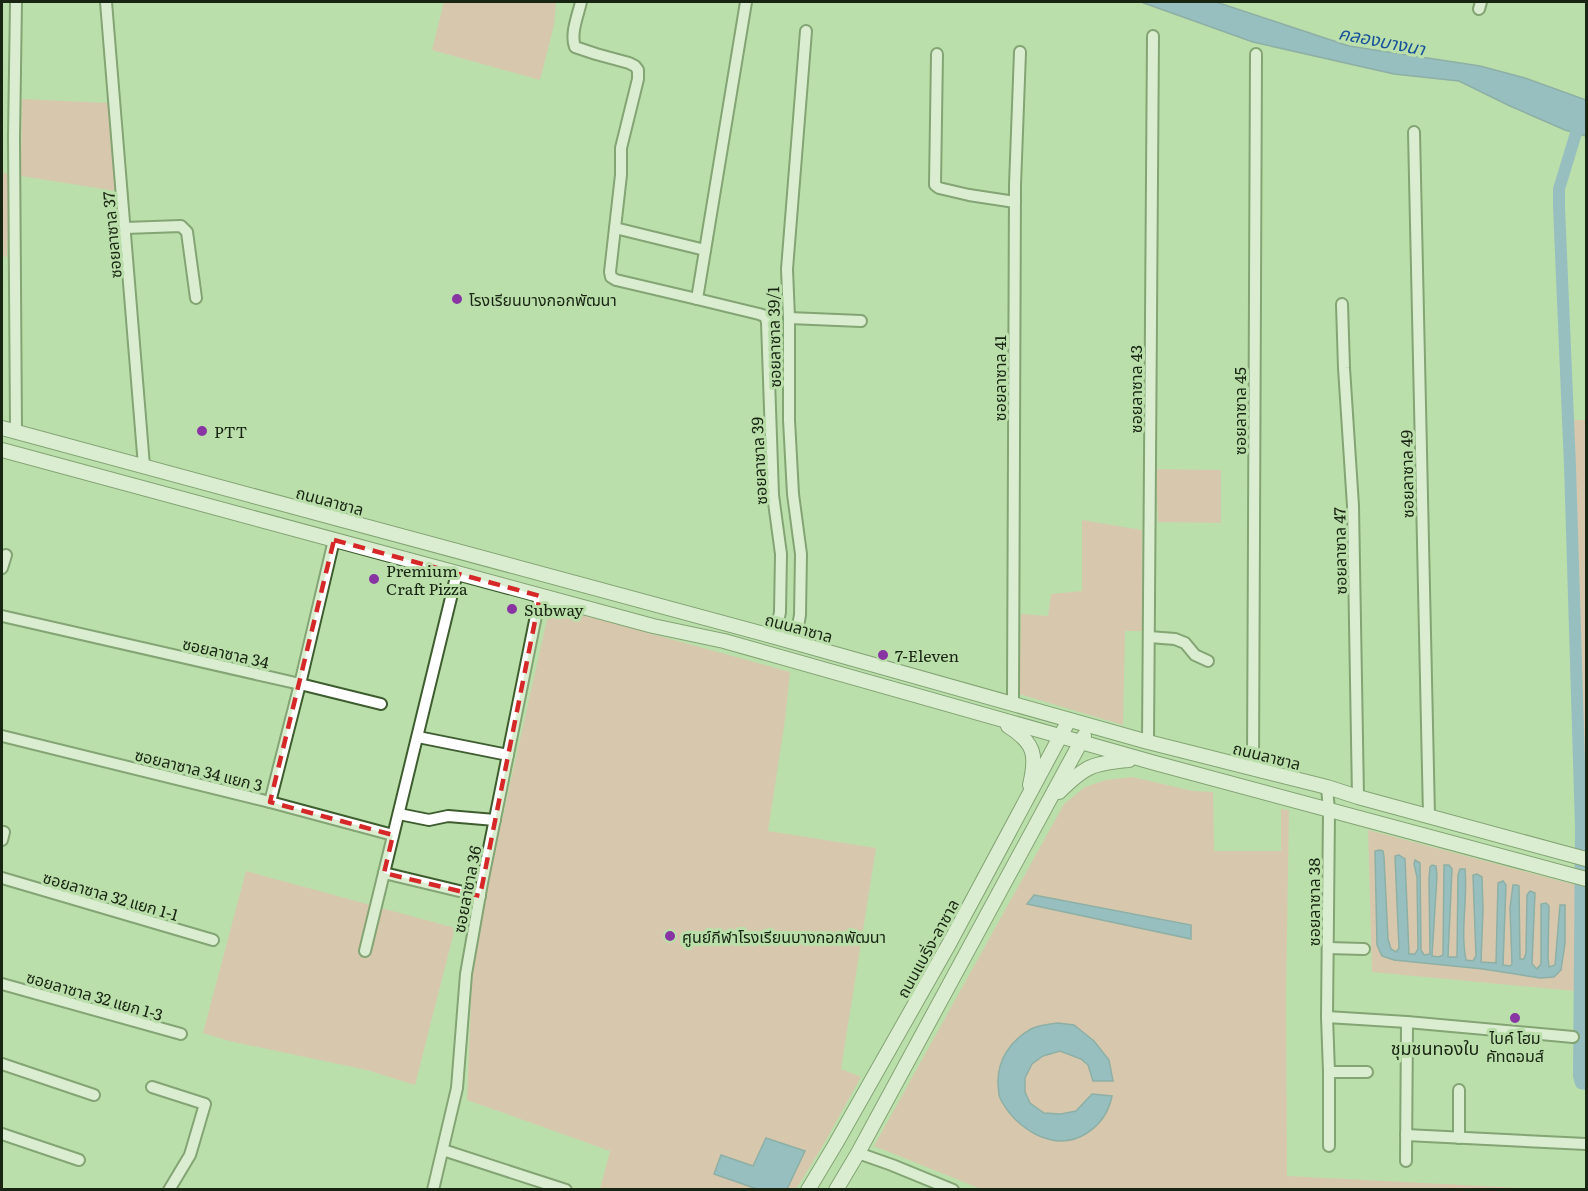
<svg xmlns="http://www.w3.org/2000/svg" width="1588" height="1191" font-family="Literata,'Noto Sans Thai',serif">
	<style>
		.green { fill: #f8adb0; fill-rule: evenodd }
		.water { fill: #6d9ad8; stroke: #54779d; stroke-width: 1.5 }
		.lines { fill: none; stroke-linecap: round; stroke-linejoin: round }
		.canal { stroke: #6d9ad8; stroke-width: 12 }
		.minor-casing { stroke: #3e5d2f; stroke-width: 14 }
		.tertiary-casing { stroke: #3e5d2f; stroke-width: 16 }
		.minor { stroke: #fff; stroke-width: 10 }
		.tertiary { stroke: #fff; stroke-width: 14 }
		.marked { fill: none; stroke: #d62828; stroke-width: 4.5; stroke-dasharray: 12 8; stroke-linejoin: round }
		.poi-dot { fill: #8835a3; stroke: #bbdfab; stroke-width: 2 }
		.labels { text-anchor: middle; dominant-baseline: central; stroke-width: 6; stroke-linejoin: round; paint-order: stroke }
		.street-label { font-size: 16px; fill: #182512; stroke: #bbdfab }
		.poi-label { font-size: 16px; fill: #182512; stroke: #bbdfab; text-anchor: start }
		.water-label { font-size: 18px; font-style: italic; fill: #155099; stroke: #bbdfab }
		.neighbourhood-label { font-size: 18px; fill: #182512; stroke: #bbdfab }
	</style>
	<rect width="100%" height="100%" fill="#bbdfab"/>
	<g class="green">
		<polygon points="444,2 556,2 554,25 540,80 432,50"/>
		<polygon points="22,99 108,103 116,191 21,176"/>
		<polygon points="2,173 10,174 7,257 2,256"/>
		<polygon points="1573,420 1586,420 1586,844 1585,844"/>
		<polygon points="1156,469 1221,470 1221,523 1158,522"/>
		<polygon points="1082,520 1142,530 1142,631 1125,631 1123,725 1019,694 1021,614 1048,616 1051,594 1082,591"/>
		<polygon points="550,606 790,672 785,720 768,831 876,848 841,1069 861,1077 821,1149 796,1189 600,1189 610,1151 467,1100 472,975 485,896"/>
		<path d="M 1132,777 L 1193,791 L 1213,792 L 1214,851 L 1281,851 L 1281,809 L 1289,810 L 1286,995 L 1287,1176 L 1539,1189 L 981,1189 L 874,1146 L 1064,804 L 1085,787 L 1106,780 ZM 1034,895 L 1190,925 L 1191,938 L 1027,904 ZM 1033,1028 L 1109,1060 L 1088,1065 L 1081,1059 L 1059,1051 L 1043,1056 L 1032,1064 L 1025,1077 L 1025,1092 L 1030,1103 L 1044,1113 L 1061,1114 L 1076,1111 L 1092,1094 L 1058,1141 C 1034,1136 1027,1131 1010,1112 Z"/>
		<path d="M 1368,830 L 1576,885 L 1575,991 L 1372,972 ZM 1376,851 L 1384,857 L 1388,939 L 1390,949 L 1397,952 L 1399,948 L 1395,857 L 1408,954 L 1415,954 L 1418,949 L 1417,877 L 1414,864 L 1420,863 L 1421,950 L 1424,955 L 1430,955 L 1429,879 L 1430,867 L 1436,866 L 1432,956 L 1439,957 L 1443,955 L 1445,865 L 1452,869 L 1448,958 L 1457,958 L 1458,875 L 1466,960 L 1473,961 L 1476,956 L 1474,875 L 1483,910 L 1480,962 L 1496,963 L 1503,951 L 1503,965 L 1510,966 L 1512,964 L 1510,908 L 1520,959 L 1524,959 L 1526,953 L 1527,895 L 1532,964 L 1537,969 L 1541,964 L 1541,904 L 1549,967 L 1555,965 L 1560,905 L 1565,943 L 1561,970 L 1554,977 L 1540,978 L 1483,969 L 1394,960 L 1382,956 L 1377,945 Z"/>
		<polygon points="246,871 455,928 415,1085 367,1070 229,1041 203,1033"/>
	</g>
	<g class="water">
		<polygon points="1141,2 1216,2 1349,46 1480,66 1525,78 1586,100 1586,136 1565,130 1510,106 1459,81 1394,74 1253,42"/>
		<path d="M 1380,850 L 1383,851 L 1384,857 L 1388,939 L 1391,949 L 1396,952 L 1399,948 L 1395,856 L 1399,855 L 1405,859 L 1409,954 L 1415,954 L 1418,949 L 1417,877 L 1414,864 L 1415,860 L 1420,863 L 1421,950 L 1424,955 L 1430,954 L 1429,879 L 1430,867 L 1432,865 L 1436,866 L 1437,876 L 1432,956 L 1439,957 L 1443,955 L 1444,865 L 1449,865 L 1452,869 L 1448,957 L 1457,957 L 1458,875 L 1460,869 L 1465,869 C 1468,899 1460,930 1466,960 L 1473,961 L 1476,956 L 1473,875 L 1477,874 L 1482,877 L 1483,910 L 1481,962 L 1496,963 L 1498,883 L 1503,881 L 1506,885 L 1503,965 L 1510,966 L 1512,964 L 1510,908 L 1513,885 L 1517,885 L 1519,886 L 1520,959 L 1524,959 L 1526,953 L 1527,895 L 1530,891 L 1535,893 L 1532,964 L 1537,969 L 1541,964 L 1541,904 L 1546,903 L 1549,906 L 1548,957 L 1549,967 L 1555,965 L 1560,905 L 1565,905 L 1565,943 L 1561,970 L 1554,977 L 1540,978 L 1483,969 L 1394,960 L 1382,956 L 1377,945 L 1375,851 Z"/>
		<polygon points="1034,895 1191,925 1191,939 1027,904"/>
		<path d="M 1058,1023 L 1074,1025 L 1094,1041 L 1109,1060 L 1113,1081 L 1093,1081 L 1088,1065 L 1081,1059 L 1060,1051 L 1043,1056 L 1032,1064 L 1025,1078 L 1025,1092 L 1030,1103 L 1044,1113 L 1061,1114 L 1076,1111 L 1092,1094 L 1112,1096 C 1109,1111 1101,1124 1087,1133 C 1055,1154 1015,1129 1000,1098 C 998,1094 999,1089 998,1085 C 997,1060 1010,1041 1031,1029 C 1039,1025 1050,1024 1058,1023 Z"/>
		<polygon points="766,1138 805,1151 787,1189 757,1189 714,1174 721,1155 753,1166"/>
	</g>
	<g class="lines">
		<polyline class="canal" points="1580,120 1559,189 1559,207 1570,466 1581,827 1579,1076 1581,1083 1586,1084"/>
		<defs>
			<g id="minor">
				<polyline points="106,2 144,466"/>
				<path d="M 581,2 C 578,15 570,34 575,47 L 596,54 L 629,63 L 635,66 L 638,70 L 638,79 L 621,148 L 621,175 L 610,272 L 611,277 L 616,280 L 697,299"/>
				<polyline points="746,2 697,299 759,314 765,316 767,322 773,495 781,554 780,612 775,637"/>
				<polyline points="1479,9 1481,2"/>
				<polyline points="937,54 935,185 939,188 969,195 1015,202"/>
				<polyline points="1414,132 1429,816"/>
				<polyline points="125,228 181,226 187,232 196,298"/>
				<polyline points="615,228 705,250"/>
				<polyline points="1342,304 1344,368 1353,506 1358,797"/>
				<polyline points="789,318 861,321"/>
				<polyline points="16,432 14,137 16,2"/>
				<polyline points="2,568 6,555"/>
				<polyline points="2,616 300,684 334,540"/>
				<polyline points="1149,637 1175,639 1185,643 1195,655 1208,661"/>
				<polyline points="795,643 800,615 801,554 793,494 789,420 789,318 787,269 806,31"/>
				<polyline points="1013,704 1015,185 1020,52"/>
				<polyline points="2,736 270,802 300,684 381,704"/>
				<polyline points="418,737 508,755"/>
				<polyline points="1148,742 1153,36"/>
				<polyline points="1253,768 1256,54"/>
				<polyline points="1327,787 1329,811 1327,1017 1329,1072 1329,1146"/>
				<polyline points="270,802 393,835"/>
				<polyline points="399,814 429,820 448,816 495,820"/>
				<polyline points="2,840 4,832"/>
				<polyline points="384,873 480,896"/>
				<polyline points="2,878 213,940"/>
				<polyline points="1328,948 1364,949"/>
				<polyline points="365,951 457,573"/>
				<polyline points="2,984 181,1034"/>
				<polyline points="1327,1017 1407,1022 1573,1037"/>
				<polyline points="2,1064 94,1095"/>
				<polyline points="1329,1072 1367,1072"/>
				<polyline points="152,1087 205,1104 190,1155 169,1190"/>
				<polyline points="1459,1090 1459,1138"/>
				<polyline points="2,1134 79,1160"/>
				<polyline points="1406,1135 1586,1144"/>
				<polyline points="443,1150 566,1190"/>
				<polyline points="858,1153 892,1165 953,1190"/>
				<polyline points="1406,1161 1407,1022"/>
				<polyline points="433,1190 457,1088 466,974 482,883 540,596"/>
			</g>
			<g id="tertiary">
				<polyline points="2,428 775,637 1148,742 1327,787 1358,797 1586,859"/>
				<polyline points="2,450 653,626 724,641 1155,763 1586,879"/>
				<path d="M 1008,726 C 1035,743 1037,755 1030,785"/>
				<path d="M 1059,792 C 1085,766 1093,763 1129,760"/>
				<polyline points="808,1190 835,1145 949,944 1069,720"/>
				<polyline points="836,1190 858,1153 1084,736"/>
			</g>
		</defs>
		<use href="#minor" class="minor-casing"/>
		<use href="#tertiary" class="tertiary-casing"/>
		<use href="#minor" class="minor"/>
		<use href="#tertiary" class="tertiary"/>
	</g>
	<path d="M0 0H1588V1191H0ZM 334,540 L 540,596 L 480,896 L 384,873 L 393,835 L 270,802 Z" fill="#bbdfab" fill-opacity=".55" fill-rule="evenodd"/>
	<path class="marked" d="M 334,540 L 540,596 L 480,896 L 384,873 L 393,835 L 270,802 Z"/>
	<g class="poi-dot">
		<circle cx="457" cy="299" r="6"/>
		<circle cx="202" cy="431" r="6"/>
		<circle cx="374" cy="579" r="6"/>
		<circle cx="512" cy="609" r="6"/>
		<circle cx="883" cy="655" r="6"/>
		<circle cx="670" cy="936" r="6"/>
		<circle cx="1515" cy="1018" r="6"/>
	</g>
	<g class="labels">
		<g class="street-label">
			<text transform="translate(111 235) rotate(-95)">ซอยลาซาล 37</text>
			<text transform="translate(773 337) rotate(-91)">ซอยลาซาล 39/1</text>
			<text transform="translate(999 378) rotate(-90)">ซอยลาซาล 41</text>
			<text transform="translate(1135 389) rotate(-90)">ซอยลาซาล 43</text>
			<text transform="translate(1239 411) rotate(-90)">ซอยลาซาล 45</text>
			<text transform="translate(758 461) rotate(-93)">ซอยลาซาล 39</text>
			<text transform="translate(1406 474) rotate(-91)">ซอยลาซาล 49</text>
			<text transform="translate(330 500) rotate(15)">ถนนลาซาล</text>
			<text transform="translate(1339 551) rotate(-91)">ซอยลาซาล 47</text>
			<text transform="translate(799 627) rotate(15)">ถนนลาซาล</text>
			<text transform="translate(226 652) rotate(13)">ซอยลาซาล 34</text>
			<text transform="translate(1267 755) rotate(14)">ถนนลาซาล</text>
			<text transform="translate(199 769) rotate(14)">ซอยลาซาล 34 แยก 3</text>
			<text transform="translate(466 889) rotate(-79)">ซอยลาซาล 36</text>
			<text transform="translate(111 895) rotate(16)">ซอยลาซาล 32 แยก 1-1</text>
			<text transform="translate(1313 902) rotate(-90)">ซอยลาซาล 38</text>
			<text transform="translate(927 948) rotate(-61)">ถนนแบริ่ง-ลาซาล</text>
			<text transform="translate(95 995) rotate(16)">ซอยลาซาล 32 แยก 1-3</text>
		</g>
		<g class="poi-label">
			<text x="469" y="299">โรงเรียนบางกอกพัฒนา</text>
			<text x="214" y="431">PTT</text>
			<text x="386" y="570">Premium<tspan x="386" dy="18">Craft Pizza</tspan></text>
			<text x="524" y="609">Subway</text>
			<text x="895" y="655">7-Eleven</text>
			<text x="682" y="936">ศูนย์กีฬาโรงเรียนบางกอกพัฒนา</text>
			<text x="1515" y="1037" text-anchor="middle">ไบค์ โฮม<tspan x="1515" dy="18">คัทตอมส์</tspan></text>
		</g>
		<g class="water-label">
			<text transform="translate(1382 40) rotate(11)">คลองบางนา</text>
		</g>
		<g class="neighbourhood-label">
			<text x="1435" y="1047">ชุมชนทองใบ</text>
		</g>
	</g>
	<rect width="1588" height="1191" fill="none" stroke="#182512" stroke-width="6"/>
</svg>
